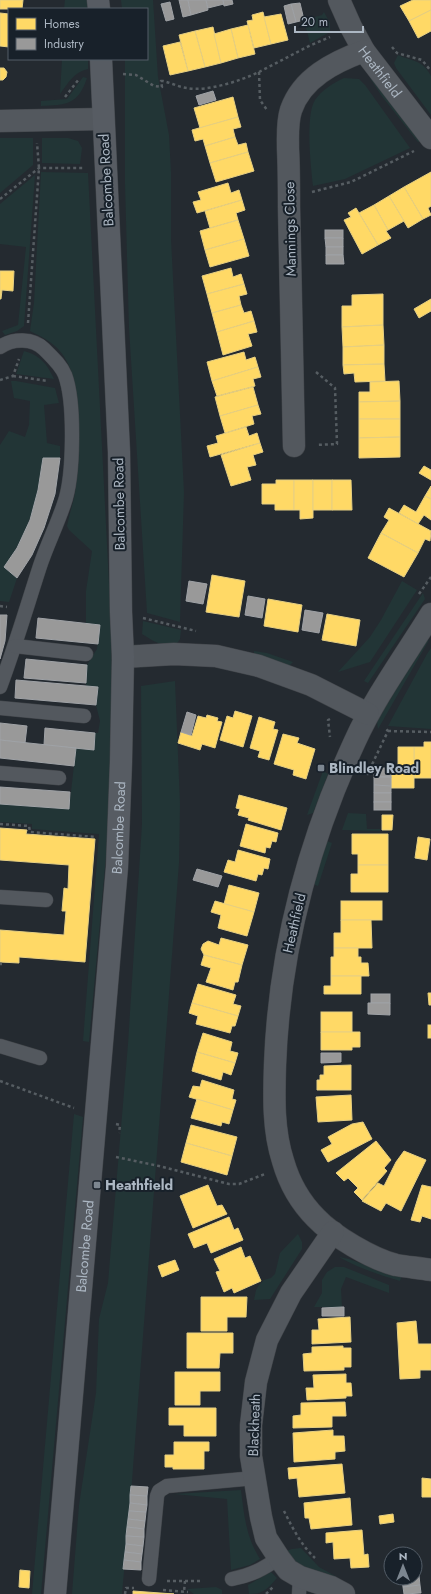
<svg xmlns="http://www.w3.org/2000/svg" width="431" height="1594" font-family="Jost,sans-serif">
	<style>
		.green { fill: #223536 }
		.homes { fill: #ffd966; stroke: #e6cf82 }
		.industry { fill: #999; stroke: #9fa2a6 }
		.lines { fill: none; stroke-linecap: round; stroke-linejoin: round }
		.service-casing { stroke: #404449; stroke-width: 15 }
		.minor-casing { stroke: #404449; stroke-width: 23 }
		.secondary-casing { stroke: #404449; stroke-width: 23 }
		.path { stroke: #565d62; stroke-width: 2.5; stroke-dasharray: 3 3; stroke-linecap: butt }
		.service { stroke: #53585e; stroke-width: 14 }
		.minor { stroke: #53585e; stroke-width: 22 }
		.secondary { stroke: #575c63; stroke-width: 22 }
		.poi-dot { fill: #7c8690; stroke: #18212a; stroke-width: 1.5 }
		.labels { text-anchor: middle; dominant-baseline: central; stroke-width: 4; stroke-linejoin: round; paint-order: stroke }
		.street-label { font-size: 14px; fill: #acb7c3; stroke: #18212a }
		.poi-label { font-size: 14px; font-weight: bold; fill: #acb7c3; stroke: #18212a; text-anchor: start }
	</style>
	<rect width="100%" height="100%" fill="#242a30"/>
	<g class="green">
		<polygon points="65,0 87,0 87,9 64,9"/>
		<polygon points="121,0 153,0 158,77 169,135 171,172 171,239 184,492 180,622 147,613 129,328 125,184 125,59 147,59 147,9 122,9"/>
		<polygon points="324,12 330,23 330,32 310,43 304,20 322,15"/>
		<path d="M 398,55 C 413,62 422,59 431,76 L 431,115 L 396,68 L 394,63 Z"/>
		<path d="M 62,59 L 88,59 L 88,69 C 74,72 69,82 60,94 Z"/>
		<polygon points="371,75 424,140 418,142 381,95 370,78"/>
		<path d="M 83,77 L 87,78 C 78,105 66,105 41,106 L 41,101 L 67,99 Z"/>
		<path d="M 344,78 L 359,79 L 365,85 L 410,148 L 345,179 L 313,186 C 311,167 305,116 315,100 C 322,90 333,83 344,78 Z"/>
		<polygon points="0,138 33,138 33,165 0,193"/>
		<polygon points="42,138 68,138 78,141 82,148 80,164 42,163"/>
		<path d="M 41,172 L 88,173 L 113,662 L 112,772 L 107,845 L 89,1042 L 83,1041 L 99,834 L 32,829 L 32,824 L 0,822 L 0,804 L 69,809 L 76,748 L 94,749 L 95,733 L 98,733 L 100,721 L 96,705 L 98,687 L 86,686 L 86,683 L 87,665 L 97,649 L 100,625 L 86,623 L 86,591 L 92,551 L 69,530 L 67,526 C 69,515 73,504 75,493 C 80,457 85,377 59,350 C 51,341 40,336 30,331 L 34,303 Z"/>
		<polygon points="35,175 24,326 17,331 5,335 2,331 18,325 26,247 0,244 0,204"/>
		<path d="M 24,351 C 40,355 47,364 54,379 L 16,374 Z"/>
		<path d="M 11,381 L 16,381 L 55,388 L 59,403 L 44,405 L 47,443 L 60,446 L 60,458 L 43,458 C 37,501 30,531 4,567 L 17,578 L 9,602 L 0,601 L 0,445 L 9,431 L 25,437 L 29,425 L 30,401 L 14,398 Z"/>
		<polygon points="402,581 417,590 370,662 338,672 370,637 381,620"/>
		<polygon points="423,593 425,599 368,683 364,681"/>
		<path d="M 143,621 L 181,630 L 180,639 L 176,645 C 160,646 155,642 142,634 Z"/>
		<polygon points="429,640 378,729 377,722 421,645"/>
		<polygon points="431,648 431,729 388,726 427,654"/>
		<polygon points="254,651 267,653 293,662 289,666 254,655"/>
		<polygon points="175,681 180,804 179,863 132,1481 122,1594 72,1594 79,1505 96,1393 99,1319 108,1283 128,1044 142,824 141,686"/>
		<polygon points="323,771 328,774 313,813 307,815"/>
		<polygon points="348,813 366,814 367,829 380,829 380,831 342,830"/>
		<polygon points="327,841 332,843 318,886 313,884"/>
		<polygon points="74,1114 83,1117 41,1594 32,1594"/>
		<polygon points="298,1234 302,1242 302,1249 270,1299 254,1300 256,1290 259,1285 264,1280 271,1278 275,1274 280,1253"/>
		<path d="M 339,1257 L 349,1259 L 384,1272 L 402,1276 L 400,1281 C 380,1275 358,1268 339,1257 Z"/>
		<polygon points="335,1267 344,1267 389,1285 389,1293 346,1277 341,1289 342,1307 314,1307 322,1293 322,1280 327,1272"/>
		<path d="M 241,1490 C 244,1515 246,1537 260,1559 L 250,1565 L 231,1570 L 227,1499 L 174,1494 Z"/>
		<path d="M 301,1548 L 319,1567 L 337,1577 L 335,1579 C 316,1573 297,1568 286,1551 L 292,1549 Z"/>
		<path d="M 271,1572 L 277,1578 C 267,1589 264,1594 249,1594 L 248,1585 Z"/>
		<polygon points="216,1587 222,1590 222,1594 194,1594 187,1589"/>
	</g>
	<g class="homes">
		<polygon points="0,0 23,0 22,9 0,9"/>
		<polygon points="413,0 431,0 431,10 409,21 400,6"/>
		<polygon points="431,10 431,31 418,38 409,21"/>
		<polygon points="263,12 271,44 254,48 247,21 253,20 252,15"/>
		<polygon points="0,13 9,14 9,47 0,46"/>
		<polygon points="281,14 288,40 271,44 264,17"/>
		<polygon points="248,25 255,54 238,58 231,29"/>
		<polygon points="213,27 221,63 205,67 195,31"/>
		<polygon points="231,29 238,58 221,63 214,34"/>
		<polygon points="195,31 205,67 188,71 179,35"/>
		<polygon points="180,42 188,71 170,75 163,46"/>
		<polygon points="0,68 4,68 7,72 6,77 3,80 0,80"/>
		<polygon points="233,97 238,117 200,128 194,108"/>
		<polygon points="238,117 241,127 233,129 235,137 205,146 203,139 195,141 192,130"/>
		<polygon points="235,137 238,145 246,143 248,152 210,163 205,146"/>
		<polygon points="248,152 254,171 216,182 210,163"/>
		<polygon points="431,172 431,206 428,208 431,215 423,219 404,187"/>
		<polygon points="228,183 231,193 239,190 242,200 197,213 193,202 201,200 198,192"/>
		<polygon points="404,187 423,219 408,228 389,196"/>
		<polygon points="389,196 404,221 388,230 374,205"/>
		<polygon points="242,200 245,210 236,213 238,220 210,228 205,211"/>
		<polygon points="374,205 388,230 386,231 391,238 378,245 359,213"/>
		<polygon points="356,208 378,245 362,254 344,220 351,217 348,213"/>
		<polygon points="238,220 244,239 205,250 200,231"/>
		<polygon points="244,239 249,256 210,267 205,250"/>
		<polygon points="231,268 233,277 241,274 244,284 207,294 202,276"/>
		<polygon points="0,271 14,271 13,291 2,290 1,299 0,299"/>
		<polygon points="244,284 247,294 239,296 241,305 212,313 207,294"/>
		<polygon points="383,294 383,325 342,327 342,306 352,306 352,295"/>
		<polygon points="431,299 431,311 419,318 414,309"/>
		<polygon points="241,305 244,313 251,311 254,321 217,332 212,313"/>
		<polygon points="254,321 257,332 248,334 252,346 223,355 217,332"/>
		<polygon points="383,325 384,345 343,347 342,327"/>
		<polygon points="384,345 384,364 343,365 343,347"/>
		<polygon points="244,352 246,360 255,357 258,367 212,381 207,362"/>
		<polygon points="384,364 385,381 355,382 354,373 344,374 343,365"/>
		<polygon points="258,367 261,377 253,379 255,386 217,396 212,381"/>
		<polygon points="399,381 400,401 359,402 359,392 370,392 370,382"/>
		<polygon points="253,387 258,405 220,416 215,397"/>
		<polygon points="400,401 400,419 359,419 359,402"/>
		<polygon points="258,405 261,414 252,416 254,424 225,433 220,416"/>
		<polygon points="359,419 400,419 400,437 359,438"/>
		<polygon points="246,427 249,436 257,433 260,443 210,457 207,446 218,443 216,436"/>
		<polygon points="400,437 400,457 359,458 359,438"/>
		<polygon points="260,443 263,452 253,455 256,465 247,467 251,480 231,486 221,455"/>
		<polygon points="424,466 431,470 431,480 419,473"/>
		<polygon points="276,480 294,480 294,510 275,510 275,504 262,504 262,484 276,484"/>
		<polygon points="294,480 313,480 313,518 300,519 300,510 294,510"/>
		<rect x="313" y="480" width="19" height="30"/>
		<polygon points="332,480 351,480 352,510 332,510"/>
		<polygon points="431,486 431,499 425,496"/>
		<polygon points="425,496 431,499 431,520 424,515 418,524 399,513 404,505 416,512"/>
		<polygon points="389,508 431,531 430,541 425,539 418,553 381,533 389,520 384,517"/>
		<polygon points="381,533 418,553 404,577 368,558"/>
		<polygon points="212,575 245,581 239,617 206,612"/>
		<polygon points="268,599 302,605 298,632 264,626"/>
		<polygon points="327,614 360,620 356,646 322,640"/>
		<polygon points="235,711 252,716 243,747 220,740 227,716 233,718"/>
		<polygon points="207,715 218,718 217,721 222,722 215,748 202,744 200,750 178,743 181,732 192,736 198,716 206,718"/>
		<polygon points="259,717 275,722 273,729 278,730 269,760 258,757 260,751 250,748"/>
		<polygon points="283,734 299,738 297,743 315,749 306,779 293,775 294,770 274,764"/>
		<polygon points="424,742 431,742 431,778 414,778 414,747 424,747"/>
		<polygon points="398,747 414,747 414,788 391,788 391,768 398,768"/>
		<polygon points="239,795 287,808 281,830 248,820 249,818 238,815 240,809 236,808"/>
		<polygon points="382,815 393,815 392,830 382,830"/>
		<polygon points="246,824 278,833 276,842 272,841 270,848 266,847 265,853 240,846"/>
		<polygon points="0,828 27,830 26,834 95,839 85,962 19,957 19,963 0,962 0,930 64,935 66,911 62,911 64,888 68,889 69,865 0,860"/>
		<polygon points="352,834 388,834 388,865 358,865 358,854 352,854"/>
		<polygon points="418,837 430,839 427,860 415,858"/>
		<polygon points="238,850 270,859 268,869 264,868 262,875 258,874 256,881 224,872 228,860 235,862"/>
		<polygon points="358,865 388,865 388,892 351,892 351,874 358,874"/>
		<polygon points="229,885 259,893 254,912 224,904"/>
		<polygon points="215,901 254,912 247,936 218,928 221,915 211,912"/>
		<rect x="341" y="901" width="41" height="19"/>
		<polygon points="341,920 371,920 372,948 334,948 334,933 341,933"/>
		<polygon points="221,938 248,945 242,965 204,955 201,949 203,944 208,941 219,945"/>
		<polygon points="334,948 358,948 358,957 361,957 361,963 368,963 369,976 331,976 331,957 334,957"/>
		<polygon points="204,955 242,965 238,982 235,982 233,990 206,982 211,968 201,965"/>
		<polygon points="331,976 361,976 361,994 324,994 324,986 331,986"/>
		<polygon points="198,984 236,995 233,1004 241,1006 238,1016 192,1003"/>
		<polygon points="428,993 431,993 431,1005 429,1005"/>
		<polygon points="192,1003 238,1016 235,1026 232,1026 230,1033 196,1024 198,1016 189,1013"/>
		<rect x="321" y="1012" width="31" height="20"/>
		<rect x="428" y="1025" width="3" height="13"/>
		<polygon points="321,1032 360,1032 360,1047 352,1047 352,1050 321,1050"/>
		<polygon points="203,1033 232,1042 230,1051 238,1053 235,1063 197,1052"/>
		<polygon points="197,1052 235,1063 231,1075 223,1072 221,1080 192,1071"/>
		<polygon points="351,1065 351,1090 317,1090 317,1080 320,1080 320,1075 324,1075 324,1066"/>
		<polygon points="202,1080 234,1090 232,1099 236,1100 233,1110 189,1097 193,1086 200,1087"/>
		<polygon points="351,1095 352,1120 318,1122 316,1097"/>
		<polygon points="197,1099 233,1110 229,1124 222,1122 221,1126 191,1118"/>
		<polygon points="363,1122 372,1139 328,1162 321,1150 332,1144 328,1137 352,1124"/>
		<polygon points="191,1125 237,1137 232,1156 186,1143"/>
		<polygon points="376,1141 391,1160 384,1168 387,1171 362,1200 354,1192 358,1188 348,1178 344,1181 336,1173"/>
		<polygon points="186,1143 232,1156 227,1175 181,1162"/>
		<polygon points="404,1151 426,1160 401,1211 386,1203 381,1211 362,1201 378,1183 384,1186 396,1162"/>
		<polygon points="208,1185 217,1206 222,1205 227,1214 193,1228 180,1196"/>
		<polygon points="422,1185 431,1187 431,1219 422,1216 420,1222 411,1220"/>
		<polygon points="229,1217 234,1230 238,1228 243,1240 211,1253 207,1243 194,1248 188,1234"/>
		<polygon points="241,1247 245,1258 250,1256 261,1281 234,1293 232,1288 224,1292 216,1272 220,1271 214,1259"/>
		<polygon points="175,1260 179,1270 162,1277 158,1266"/>
		<polygon points="201,1297 247,1297 246,1317 227,1317 227,1331 201,1331"/>
		<polygon points="350,1317 351,1342 312,1344 312,1330 319,1330 318,1319"/>
		<polygon points="416,1321 418,1344 431,1344 431,1370 420,1370 420,1378 400,1379 397,1323"/>
		<polygon points="187,1333 233,1333 233,1353 220,1353 219,1368 187,1368"/>
		<polygon points="343,1346 343,1348 351,1348 351,1367 344,1367 344,1370 304,1371 303,1354 312,1353 312,1347"/>
		<polygon points="175,1372 220,1372 220,1391 200,1391 200,1405 175,1405"/>
		<polygon points="346,1374 346,1383 351,1383 352,1396 346,1396 346,1398 307,1400 306,1388 314,1388 313,1375"/>
		<polygon points="345,1402 346,1416 332,1416 332,1427 293,1428 293,1416 301,1415 301,1403"/>
		<polygon points="169,1408 216,1408 216,1436 184,1436 184,1425 169,1425"/>
		<polygon points="333,1430 333,1436 344,1436 345,1451 335,1452 335,1459 294,1462 293,1433"/>
		<polygon points="174,1442 209,1442 209,1451 204,1451 204,1469 173,1469 173,1467 165,1467 165,1455 174,1455"/>
		<polygon points="342,1464 345,1493 299,1497 297,1478 289,1479 288,1468"/>
		<polygon points="422,1478 431,1479 431,1497 422,1497"/>
		<polygon points="350,1498 352,1525 311,1529 309,1518 305,1518 304,1503"/>
		<polygon points="393,1514 394,1522 380,1524 379,1516"/>
		<polygon points="362,1530 364,1555 368,1554 369,1567 351,1568 350,1558 334,1559 333,1542 326,1543 326,1533"/>
		<polygon points="20,1570 30,1571 29,1588 19,1587"/>
		<polygon points="133,1591 174,1594 133,1594"/>
	</g>
	<g class="industry">
		<polygon points="179,0 188,0 191,15 183,17"/>
		<polygon points="188,0 206,0 208,10 191,15"/>
		<polygon points="206,0 223,0 224,4 208,8"/>
		<polygon points="223,0 232,0 233,4 224,6"/>
		<polygon points="170,2 174,19 166,21 161,4"/>
		<polygon points="300,3 304,20 296,22 291,4"/>
		<polygon points="291,4 296,22 288,24 284,6"/>
		<polygon points="213,91 216,100 199,105 196,96"/>
		<rect x="325" y="230" width="18" height="8"/>
		<polygon points="325,238 343,238 343,247 326,247"/>
		<rect x="326" y="247" width="17" height="8"/>
		<polygon points="326,255 343,255 344,264 326,264"/>
		<polygon points="43,458 60,458 55,494 44,528 32,555 17,578 4,567 17,548 30,520 38,490"/>
		<polygon points="189,581 207,584 203,604 186,601"/>
		<polygon points="248,596 265,599 262,618 245,615"/>
		<polygon points="305,610 323,613 319,633 302,630"/>
		<polygon points="0,615 7,615 5,641 0,659"/>
		<polygon points="38,618 100,625 98,644 36,638"/>
		<polygon points="26,659 87,665 86,683 24,678"/>
		<polygon points="16,680 98,687 96,705 15,698"/>
		<polygon points="187,712 196,715 191,735 181,732"/>
		<polygon points="0,723 27,726 25,743 0,740"/>
		<polygon points="45,728 95,733 94,750 44,745"/>
		<polygon points="0,740 76,748 74,766 0,758"/>
		<rect x="374" y="768" width="17" height="9"/>
		<polygon points="374,777 391,777 391,786 374,785"/>
		<polygon points="374,785 391,786 391,793 374,793"/>
		<polygon points="0,787 70,792 69,809 0,804"/>
		<rect x="374" y="793" width="17" height="9"/>
		<rect x="374" y="802" width="17" height="8"/>
		<polygon points="197,869 222,876 218,887 193,880"/>
		<rect x="371" y="994" width="19" height="9"/>
		<polygon points="368,1003 390,1003 390,1015 368,1014"/>
		<polygon points="321,1053 341,1053 341,1062 321,1063"/>
		<polygon points="342,1307 344,1307 344,1316 322,1316 322,1308"/>
		<polygon points="131,1486 148,1487 147,1496 130,1495"/>
		<polygon points="130,1495 147,1496 147,1505 130,1503"/>
		<polygon points="130,1503 147,1505 146,1512 129,1511"/>
		<polygon points="129,1511 146,1512 145,1521 128,1519"/>
		<polygon points="128,1519 145,1521 144,1529 127,1527"/>
		<polygon points="127,1527 144,1529 144,1537 126,1536"/>
		<polygon points="126,1536 144,1537 143,1546 126,1544"/>
		<polygon points="126,1544 143,1546 142,1554 125,1552"/>
		<polygon points="125,1552 142,1554 141,1562 124,1560"/>
		<polygon points="124,1560 141,1562 141,1570 123,1569"/>
		<polygon points="415,1568 418,1568 419,1576 415,1577"/>
		<polygon points="419,1576 420,1585 403,1587 402,1579"/>
		<polygon points="420,1585 421,1593 404,1594 403,1587"/>
	</g>
	<g class="lines">
		<defs>
			<g id="service">
				<path d="M 0,347 C 13,338 33,338 44,349 C 52,357 61,365 65,375 C 75,402 74,477 64,504 C 57,525 47,545 40,566 C 27,606 15,647 0,687"/>
				<polyline points="15,646 86,654"/>
				<polyline points="0,708 84,716"/>
				<polyline points="0,773 59,778"/>
				<polyline points="0,897 46,900"/>
				<polyline points="0,1046 40,1058"/>
				<polyline points="149,1579 157,1496 159,1491 167,1486 255,1478"/>
				<path d="M 232,1579 C 252,1575 263,1569 279,1558"/>
				<polyline points="299,1594 300,1577"/>
			</g>
			<g id="minor">
				<path id="s1" d="M 339,0 L 351,27 L 364,51 L 431,138"/>
				<polyline points="0,121 103,119"/>
				<path d="M 294,446 C 292,366 291,286 289,207 C 289,187 289,168 288,149 C 288,136 287,122 291,110 C 302,78 334,62 364,51"/>
				<path d="M 431,614 C 405,656 375,697 355,741 C 308,843 279,953 275,1065 C 274,1098 273,1130 283,1161 C 289,1182 301,1203 316,1218 C 333,1236 372,1259 396,1265 C 407,1267 420,1268 431,1270"/>
				<polyline points="123,657 174,654 216,656 259,666 311,685 368,714"/>
				<polyline points="333,1232 291,1293 267,1340 256,1382 251,1425 251,1456 261,1517 266,1538 279,1558 288,1570 300,1577 331,1587 344,1594"/>
			</g>
			<g id="secondary">
				<polyline points="98,0 99,9"/>
				<path id="s2" d="M 55,1594 L 117,867 L 121,762 L 123,657 L 121,612 L 119,452 L 101,59"/>
			</g>
		</defs>
		<use href="#service" class="service-casing"/>
		<use href="#minor" class="minor-casing"/>
		<use href="#secondary" class="secondary-casing"/>
		<g class="path">
			<polyline points="392,47 397,53 422,60 431,71"/>
			<polyline points="259,72 309,46 330,37"/>
			<path d="M 123,74 L 136,75 L 154,86 L 162,87 L 161,81 L 163,81 C 171,83 179,87 187,88 C 207,92 240,81 259,72 L 260,100 L 267,110"/>
			<polyline points="65,97 79,79"/>
			<polyline points="312,192 351,182 414,151"/>
			<polyline points="0,199 39,168 84,168"/>
			<polyline points="28,323 39,168 37,143"/>
			<polyline points="316,372 335,388 337,444 316,445"/>
			<polyline points="13,376 48,381"/>
			<polyline points="0,380 13,376 19,359"/>
			<polyline points="419,594 431,577"/>
			<polyline points="0,606 7,607"/>
			<polyline points="143,618 196,631"/>
			<polyline points="330,719 328,720 330,737"/>
			<polyline points="388,731 431,732"/>
			<polyline points="367,775 388,731 386,729"/>
			<polyline points="0,824 29,826 30,832 96,837"/>
			<polyline points="0,964 2,964"/>
			<polyline points="0,1081 74,1108"/>
			<polyline points="116,1124 120,1125 119,1133"/>
			<polyline points="116,1157 159,1166 229,1184 239,1184 265,1174"/>
			<path d="M 284,1511 C 292,1527 301,1545 315,1558"/>
			<polyline points="167,1581 185,1581 184,1592"/>
			<polyline points="185,1581 200,1581"/>
			<polyline points="163,1590 188,1592"/>
			<polyline points="125,1594 126,1588 134,1588"/>
			<polyline points="266,1594 274,1586"/>
		</g>
		<use href="#service" class="service"/>
		<use href="#minor" class="minor"/>
		<use href="#secondary" class="secondary"/>
	</g>
	<g class="poi-dot">
		<rect x="317" y="764" width="8" height="8" rx="2"/>
		<rect x="93" y="1181" width="8" height="8" rx="2"/>
	</g>
	<g class="labels">
		<g class="street-label">
			<text stroke="none"><textPath href="#s1" startOffset="83">Heathfield</textPath></text>
			<text transform="translate(106 180) rotate(-93)">Balcombe Road</text>
			<text transform="translate(290 229) rotate(-91)">Mannings Close</text>
			<text transform="translate(119 504) rotate(-91)">Balcombe Road</text>
			<text stroke="none"><textPath href="#s2" startOffset="769">Balcombe Road</textPath></text>
			<text transform="translate(294 923) rotate(-77)">Heathfield</text>
			<text stroke="none"><textPath href="#s2" startOffset="349">Balcombe Road</textPath></text>
			<text transform="translate(254 1425) rotate(-88)">Blackheath</text>
		</g>
		<g class="poi-label">
			<text x="329" y="768">Blindley Road</text>
			<text x="105" y="1185">Heathfield</text>
		</g>
	</g>
	<rect x="8" y="8" width="140" height="52" fill="#18212a" stroke="#535d67"/>
	<rect x="16" y="18" width="20" height="12" fill="#ffd966" stroke="#535d67"/>
	<text x="44" y="28" font-size="12" fill="#acb7c3">Homes</text>
	<rect x="16" y="38" width="20" height="12" fill="#999999" stroke="#535d67"/>
	<text x="44" y="48" font-size="12" fill="#acb7c3">Industry</text>
	<g transform="translate(403 1566)"><circle r="19" fill="#18212a" stroke="#535d67"/>
	<path d="M0-3L7 15L0 10L-7 15Z" fill="#7c8690"/>
	<text y="-6" font-size="11" font-weight="bold" text-anchor="middle" fill="#acb7c3">N</text>
	</g>
	<path d="M295 26v6h68v-6" fill="none" stroke="#acb7c3" stroke-width="2"/>
	<text x="301" y="26" font-size="12" fill="#acb7c3" stroke="#18212a" stroke-width="3" paint-order="stroke">20 m</text>
</svg>
